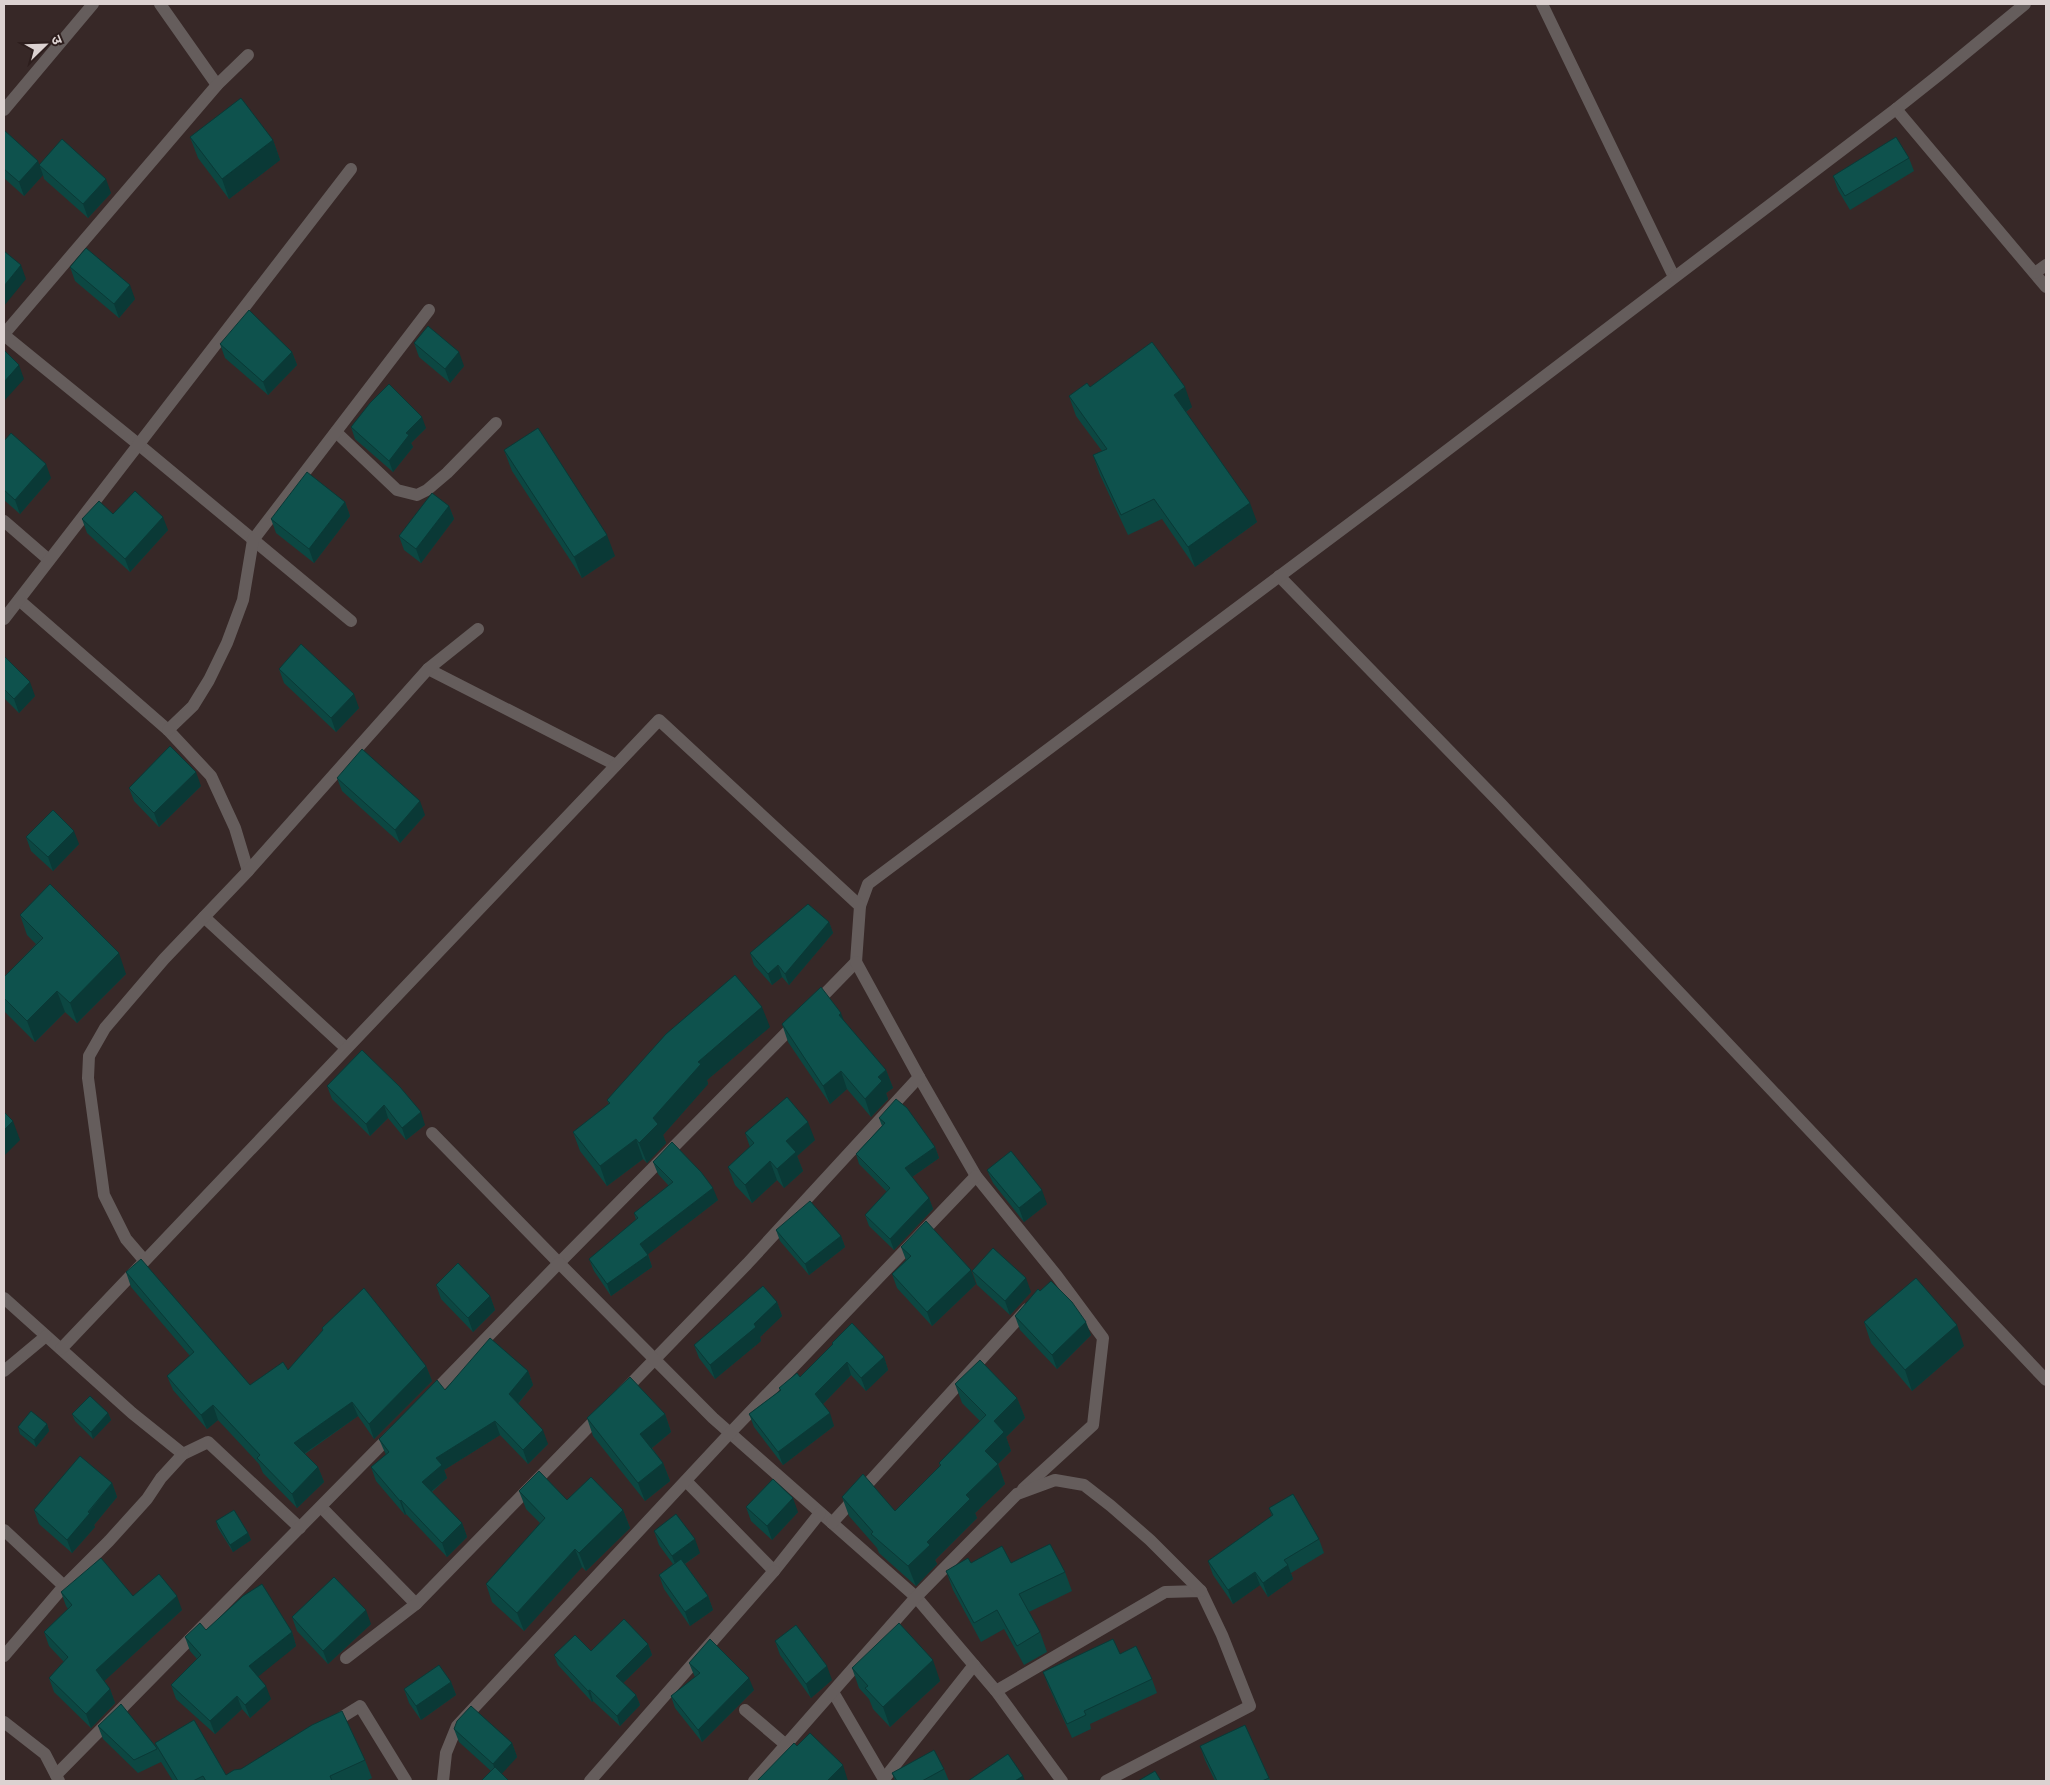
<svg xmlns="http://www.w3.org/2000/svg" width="2050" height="1785" font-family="Inter,'Noto Sans Devanagari',sans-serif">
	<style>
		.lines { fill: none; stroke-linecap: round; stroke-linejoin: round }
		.service { stroke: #655d5c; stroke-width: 12 }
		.minor { stroke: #655d5c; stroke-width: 12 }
		.wall { fill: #0c4742 }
		.shaded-wall { fill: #0a3936 }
		.building { fill: #0e524d; stroke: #0a3936 }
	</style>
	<rect width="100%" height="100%" fill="#372827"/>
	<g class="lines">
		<polyline class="service" points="1279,576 1501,804 2046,1380"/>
		<g class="minor">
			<polyline points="160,4 217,85"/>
			<polyline points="1542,4 1674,277"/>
			<polyline points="1896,109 2046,287"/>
			<polyline points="4,110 93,4"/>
			<polyline points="2035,273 2046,265"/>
			<polyline points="4,334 217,85 248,55"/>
			<polyline points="4,335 138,444 351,621"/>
			<polyline points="336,432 397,490 417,495 427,490 447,473 496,423"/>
			<polyline points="4,521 49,560"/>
			<polyline points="19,600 168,730 211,776 235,828 248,871"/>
			<polyline points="4,619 351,169"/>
			<polyline points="428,669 616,765"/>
			<polyline points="168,730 193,706 209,680 227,643 243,600 253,540 429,310"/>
			<polyline points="860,906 868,884 1404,483 1896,109 1940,74 2025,4"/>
			<polyline points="204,917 346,1048"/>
			<polyline points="919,1077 976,1176 1057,1276 1103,1338 1093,1425 1023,1489"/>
			<polyline points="432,1133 559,1263 797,1022"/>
			<polyline points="144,1260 126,1239 104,1195 88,1078 89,1056 105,1028 164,959 248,871 428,669 478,629"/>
			<polyline points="4,1298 132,1413 183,1454 208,1442 300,1528"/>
			<polyline points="61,1349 659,720 860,906 856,962 815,1004"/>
			<polyline points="4,1371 46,1336"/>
			<polyline points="622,1393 747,1264 919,1077 856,962"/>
			<polyline points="430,1396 559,1263 713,1418 916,1597 996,1691 1062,1781"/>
			<polyline points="686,1481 774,1571 820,1513"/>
			<polyline points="321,1507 416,1604 601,1414"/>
			<polyline points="832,1523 1027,1309"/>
			<polyline points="4,1530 64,1586"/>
			<polyline points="4,1656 64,1586 109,1541 147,1499 161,1478 183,1454"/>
			<polyline points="346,1658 416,1604"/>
			<polyline points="996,1691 1165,1592 1201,1591 1222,1635 1250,1706 1106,1781"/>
			<polyline points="833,1692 885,1781"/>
			<polyline points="745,1710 786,1745"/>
			<polyline points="4,1722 45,1754 59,1781"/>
			<polyline points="331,1724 360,1706 406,1781"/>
			<polyline points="56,1775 393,1433"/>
			<polyline points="884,1779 974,1665"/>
			<polyline points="443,1781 446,1753 457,1726 730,1433 976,1176"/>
			<polyline points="590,1781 774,1571"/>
			<polyline points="754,1781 916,1597 1017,1494 1055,1480 1084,1485 1111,1506 1150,1540 1201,1591"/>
		</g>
	</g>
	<g class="wall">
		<polygon points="4,130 38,161 39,165 111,193 88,218 44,179 43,175 24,196 4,178"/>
		<polygon points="190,137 273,140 280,160 229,199 198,158"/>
		<polygon points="1909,158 1914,171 1850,210 1838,190 1833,176"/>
		<polygon points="70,267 135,299 119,318 75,281"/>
		<polygon points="414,343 464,366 450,383 419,357"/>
		<polygon points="220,344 292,352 297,365 268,395 225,358"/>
		<polygon points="1090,387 1192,407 1186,412 1257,522 1195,567 1162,519 1128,535 1100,475 1093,455 1102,451 1076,416 1069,396"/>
		<polygon points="351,427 426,428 411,443 413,447 393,472 355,439"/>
		<polygon points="4,441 51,478 20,514 4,500"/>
		<polygon points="504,450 615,556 582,578 512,471"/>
		<polygon points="345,502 350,516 314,563 276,533 271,519"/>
		<polygon points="449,506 454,519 421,563 404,550 399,536"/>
		<polygon points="113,514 168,530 130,572 87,533 82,519"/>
		<polygon points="4,656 35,696 19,713 4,698"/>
		<polygon points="279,669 359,708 336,732 284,683"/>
		<polygon points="337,778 425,815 400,843 342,791"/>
		<polygon points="201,786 159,827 134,801 129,788"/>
		<polygon points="26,837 79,844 53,871 31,851"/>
		<polygon points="20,915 126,974 77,1023 65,1012 35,1042 4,1011 4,977 36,944 27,935"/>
		<polygon points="829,922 833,933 789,985 782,977 772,985 754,965 750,953"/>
		<polygon points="844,1021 886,1070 893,1088 886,1093 888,1099 871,1117 847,1089 830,1104 788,1042 782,1024"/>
		<polygon points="770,1027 707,1080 708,1084 663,1135 666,1143 647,1163 643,1159 607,1186 580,1151 573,1132 609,1104 607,1100"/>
		<polygon points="362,1050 425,1125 406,1140 388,1118 370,1136 332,1099 327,1086"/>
		<polygon points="879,1118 935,1147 939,1158 912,1177 929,1198 933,1209 894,1250 869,1226 865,1215 887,1192 859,1164 856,1154 882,1126"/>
		<polygon points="745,1133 815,1140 797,1156 803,1171 784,1188 777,1180 752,1203 735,1185 728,1167 750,1147"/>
		<polygon points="653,1162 718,1200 648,1254 652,1267 611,1296 594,1271 589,1259 636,1220 634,1213 669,1186 658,1174"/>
		<polygon points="987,1170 1047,1204 1024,1222 993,1183"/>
		<polygon points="776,1230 841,1236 845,1247 809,1275 780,1241"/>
		<polygon points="901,1247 976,1284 932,1326 897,1288 892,1274 906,1260"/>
		<polygon points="972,1271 1031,1292 1010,1315 977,1285"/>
		<polygon points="126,1272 250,1385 288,1370 323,1331 322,1328 426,1366 432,1381 374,1439 358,1416 305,1454 318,1467 324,1482 297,1508 263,1473 259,1464 218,1420 207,1429 173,1390 167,1376 190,1356 131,1287"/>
		<polygon points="436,1285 490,1296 495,1310 473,1332 441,1299"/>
		<polygon points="777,1302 782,1316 760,1337 761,1341 715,1379 699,1358 694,1345"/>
		<polygon points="1015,1316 1091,1335 1057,1369 1020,1330"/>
		<polygon points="1864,1322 1964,1346 1912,1391 1871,1343"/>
		<polygon points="832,1343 884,1357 888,1370 866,1391 851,1375 823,1404 834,1426 783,1465 754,1427 749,1414 780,1391 779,1388 800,1377 833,1345"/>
		<polygon points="528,1371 533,1385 518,1404 548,1444 528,1464 500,1435 444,1470 447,1478 432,1492 462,1523 467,1537 447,1557 406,1514 405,1515 376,1481 371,1467 386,1455 379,1439 445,1390"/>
		<polygon points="955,1384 1017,1398 1025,1418 1006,1437 1011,1451 998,1464 1005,1484 975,1513 977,1518 935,1560 937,1564 916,1586 879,1553 877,1548 849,1516 842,1497 895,1511 940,1467 939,1463 980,1421 962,1403"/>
		<polygon points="108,1413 111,1420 93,1439 75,1421 72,1414"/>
		<polygon points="665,1414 671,1432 652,1448 663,1463 670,1481 645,1501 593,1436 587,1418"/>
		<polygon points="47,1424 49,1431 36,1447 20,1434 18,1427"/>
		<polygon points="112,1483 117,1497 94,1525 95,1527 72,1553 39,1524 34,1510"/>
		<polygon points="519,1491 623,1510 630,1528 586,1571 582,1567 524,1631 492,1602 486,1584 540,1523 526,1509"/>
		<polygon points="746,1507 798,1512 772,1540 751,1521"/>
		<polygon points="1269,1508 1319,1539 1324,1553 1291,1573 1293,1579 1268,1597 1260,1585 1233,1604 1213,1575 1208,1561 1272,1516"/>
		<polygon points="216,1521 248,1533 251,1540 233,1552 218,1528"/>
		<polygon points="654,1531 700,1553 685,1564 708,1596 713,1610 690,1626 664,1589 659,1575 673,1564 659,1545"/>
		<polygon points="971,1563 1011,1563 1065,1572 1072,1591 1029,1612 1040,1632 1047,1652 1024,1665 1004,1629 981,1642 953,1590 946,1571"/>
		<polygon points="61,1592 133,1596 182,1610 104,1681 110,1689 115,1703 91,1728 54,1692 49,1678 64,1662 49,1646 44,1632 68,1609 66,1606"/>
		<polygon points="292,1617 371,1624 328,1664 297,1631"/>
		<polygon points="206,1630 292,1632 296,1646 258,1676 271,1699 250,1718 242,1709 215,1734 176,1699 171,1685 197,1659 190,1651 185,1637"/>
		<polygon points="775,1641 832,1680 811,1698 780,1655"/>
		<polygon points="648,1644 652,1655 623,1683 636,1695 640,1705 620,1726 593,1701 592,1702 558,1665 554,1655 591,1651"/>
		<polygon points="1120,1654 1152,1679 1157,1693 1090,1724 1091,1729 1072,1738 1048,1685 1043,1672"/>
		<polygon points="689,1663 754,1690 702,1742 675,1708 671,1696 695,1677 694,1675"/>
		<polygon points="852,1668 940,1681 890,1727 873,1709 869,1699 859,1688"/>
		<polygon points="451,1682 456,1695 421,1720 409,1703 404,1689"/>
		<polygon points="98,1726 156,1747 155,1743 226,1775 365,1760 372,1778 366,1781 173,1781 161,1762 138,1773 103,1739"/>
		<polygon points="454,1729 512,1743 517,1757 501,1774 491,1771 459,1742"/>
		<polygon points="1200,1746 1269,1778 1271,1781 1215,1781 1205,1760"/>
		<polygon points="944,1769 949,1781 895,1781 892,1773"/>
	</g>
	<g class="shaded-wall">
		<polygon points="273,140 280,160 229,199 222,179"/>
		<polygon points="38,161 43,175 24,196 19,182"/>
		<polygon points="106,179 111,193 88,218 83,204"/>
		<polygon points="21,265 26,279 4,306 4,286"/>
		<polygon points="130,285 135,299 119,318 114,304"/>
		<polygon points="292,352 297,365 268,395 263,382"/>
		<polygon points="459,352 464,366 450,383 445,369"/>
		<polygon points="19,365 24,379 4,401 4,382"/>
		<polygon points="1185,387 1192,407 1181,415 1174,395"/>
		<polygon points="422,417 426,428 411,443 413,447 393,472 389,461 406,433"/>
		<polygon points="46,464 51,478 20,514 15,500"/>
		<polygon points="345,502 350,516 314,563 309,549"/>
		<polygon points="1250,503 1257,522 1195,567 1188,547"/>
		<polygon points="449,506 454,519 421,563 416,549"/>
		<polygon points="163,517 168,530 130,572 125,559"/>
		<polygon points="607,535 615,556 582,578 574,557"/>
		<polygon points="30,682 35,696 19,713 14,699"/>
		<polygon points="354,694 359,708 336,732 331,718"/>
		<polygon points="196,772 201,786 159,827 154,813"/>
		<polygon points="420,801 425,815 400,843 395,830"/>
		<polygon points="74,831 79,844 53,871 48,857"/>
		<polygon points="829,922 833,933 789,985 785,974"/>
		<polygon points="119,953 126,974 77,1023 70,1003"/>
		<polygon points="778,965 782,977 772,985 768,974"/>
		<polygon points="57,991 65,1012 35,1042 27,1021"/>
		<polygon points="762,1007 770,1027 707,1080 708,1084 663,1135 666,1143 647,1163 639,1143 653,1118 698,1062"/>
		<polygon points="841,1013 848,1031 839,1015"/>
		<polygon points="886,1070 893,1088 886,1093 888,1099 871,1117 865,1099 878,1077"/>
		<polygon points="841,1071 847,1089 830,1104 823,1086"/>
		<polygon points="384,1105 388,1118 370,1136 366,1124"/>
		<polygon points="421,1112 425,1125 406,1140 402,1128"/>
		<polygon points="13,1121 20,1140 4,1156 4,1130"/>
		<polygon points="808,1122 815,1140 797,1156 803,1171 784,1188 777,1169 786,1141"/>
		<polygon points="636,1139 643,1159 607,1186 600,1166"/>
		<polygon points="935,1147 939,1158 909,1179 905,1168"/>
		<polygon points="770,1161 777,1180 752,1203 745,1185"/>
		<polygon points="713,1188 718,1200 647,1255 648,1255 652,1267 611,1296 607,1284 640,1244"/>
		<polygon points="1042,1190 1047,1204 1024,1222 1019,1208"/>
		<polygon points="929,1198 933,1209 894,1250 890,1239"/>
		<polygon points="841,1236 845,1247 809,1275 805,1264"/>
		<polygon points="971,1270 976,1284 932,1326 927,1312"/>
		<polygon points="1026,1278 1031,1292 1010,1315 1005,1301"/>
		<polygon points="490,1296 495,1310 473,1332 468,1318"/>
		<polygon points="777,1302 782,1316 760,1337 761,1341 715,1379 710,1365"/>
		<polygon points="1086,1322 1091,1335 1057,1369 1052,1355"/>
		<polygon points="1957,1325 1964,1346 1912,1391 1905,1370"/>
		<polygon points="884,1357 888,1370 866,1391 861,1378"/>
		<polygon points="847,1362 851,1375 820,1407 815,1394"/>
		<polygon points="426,1366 432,1381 374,1439 369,1424"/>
		<polygon points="528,1371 533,1385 514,1408 509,1394"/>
		<polygon points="1017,1398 1025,1418 1006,1437 1011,1451 992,1470 985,1451 994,1421"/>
		<polygon points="352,1402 358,1416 299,1457 294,1443"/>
		<polygon points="213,1405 218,1420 207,1429 201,1415"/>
		<polygon points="108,1413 111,1420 93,1439 91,1432"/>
		<polygon points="830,1413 834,1426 783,1465 778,1452"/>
		<polygon points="665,1414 671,1432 647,1452 640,1434"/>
		<polygon points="495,1421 500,1435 444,1470 447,1478 427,1495 422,1482 436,1458"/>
		<polygon points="47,1424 49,1431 36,1447 34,1440"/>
		<polygon points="543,1430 548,1444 528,1464 523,1450"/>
		<polygon points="663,1463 670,1481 645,1501 638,1483"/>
		<polygon points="998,1464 1005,1484 975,1513 977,1518 935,1560 937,1564 916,1586 908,1566 927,1542 966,1495"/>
		<polygon points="318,1467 324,1482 297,1508 292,1494"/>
		<polygon points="112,1483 117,1497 94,1525 95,1527 72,1553 67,1540"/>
		<polygon points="793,1498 798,1512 772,1540 767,1526"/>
		<polygon points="401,1500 406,1514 405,1515 400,1501"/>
		<polygon points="623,1510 630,1528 586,1571 579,1553"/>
		<polygon points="462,1523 467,1537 447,1557 442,1543"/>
		<polygon points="248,1533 251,1540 233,1552 230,1545"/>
		<polygon points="695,1539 700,1553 677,1569 672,1556"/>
		<polygon points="575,1549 582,1567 524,1631 517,1613"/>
		<polygon points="1288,1565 1293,1579 1268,1597 1263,1583"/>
		<polygon points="1255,1572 1260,1585 1233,1604 1228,1590"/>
		<polygon points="177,1596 182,1610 101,1684 96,1670"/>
		<polygon points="708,1596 713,1610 690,1626 685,1612"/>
		<polygon points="366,1610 371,1624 328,1664 323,1651"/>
		<polygon points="292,1632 296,1646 254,1680 249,1666"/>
		<polygon points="648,1644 652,1655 620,1686 616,1676"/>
		<polygon points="933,1660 940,1681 890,1727 883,1707"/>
		<polygon points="827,1666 832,1680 811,1698 806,1684"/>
		<polygon points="749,1678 754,1690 702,1742 698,1730"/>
		<polygon points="451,1682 456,1695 421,1720 416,1706"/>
		<polygon points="266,1686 271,1699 250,1718 245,1705"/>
		<polygon points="110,1689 115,1703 91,1728 86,1714"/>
		<polygon points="590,1690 593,1701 592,1702 588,1691"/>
		<polygon points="636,1695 640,1705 620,1726 617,1716"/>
		<polygon points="237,1696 242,1709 215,1734 210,1721"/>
		<polygon points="512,1743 517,1757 498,1778 493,1764"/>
		<polygon points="843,1765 848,1781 827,1781"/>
		<polygon points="1023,1776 1025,1781 1015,1781"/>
	</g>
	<g class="building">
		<polygon points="241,98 273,140 222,179 190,137"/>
		<polygon points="4,130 38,161 19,182 4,169"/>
		<polygon points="1896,137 1909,158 1845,196 1833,176"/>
		<polygon points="62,139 106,179 83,204 39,165"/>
		<polygon points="86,248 130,285 114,304 70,267"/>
		<polygon points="4,251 21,265 4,286"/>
		<polygon points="249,310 292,352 263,382 220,344"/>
		<polygon points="428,326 459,352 445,369 414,343"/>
		<polygon points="1152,342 1185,387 1174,395 1250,503 1188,547 1154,499 1121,515 1093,455 1107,449 1069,396 1087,383 1090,387"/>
		<polygon points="4,350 19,365 4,382"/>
		<polygon points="389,384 422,417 406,433 409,435 389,461 351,427 370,403"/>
		<polygon points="538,428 607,535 574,557 504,450"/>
		<polygon points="11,433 46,464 15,500 4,490 4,441"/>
		<polygon points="307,472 345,502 309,549 271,519"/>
		<polygon points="135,491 163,517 125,559 82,519 99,501 113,514"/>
		<polygon points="432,493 449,506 416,549 399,536"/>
		<polygon points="301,644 354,694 331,718 279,669"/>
		<polygon points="4,656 30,682 14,699 4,689"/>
		<polygon points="170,746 196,772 154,813 129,788"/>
		<polygon points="362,749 420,801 395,830 337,778"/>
		<polygon points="53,810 74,831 48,857 26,837"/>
		<polygon points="50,884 119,953 70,1003 57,991 27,1021 4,998 4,977 43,938 20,915"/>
		<polygon points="808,904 829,922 785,974 778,965 768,974 750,953"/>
		<polygon points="735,975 762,1007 698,1062 701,1064 653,1118 658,1124 639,1143 636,1139 600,1166 573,1132 610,1103 607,1100 666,1034"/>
		<polygon points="821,987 841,1013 839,1015 886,1070 878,1077 882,1081 865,1099 841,1071 823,1086 782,1024"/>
		<polygon points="362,1050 400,1087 421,1112 402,1128 384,1105 366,1124 327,1086"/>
		<polygon points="787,1097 808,1122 786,1141 796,1152 777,1169 770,1161 745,1185 728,1167 754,1143 745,1133"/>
		<polygon points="896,1099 907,1108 935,1147 905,1168 929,1198 890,1239 865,1215 890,1188 856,1154 885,1123 879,1118"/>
		<polygon points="4,1112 13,1121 4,1130"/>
		<polygon points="672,1142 701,1172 713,1188 640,1244 648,1255 607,1284 589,1259 638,1218 634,1213 673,1182 653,1162"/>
		<polygon points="1011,1151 1042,1190 1019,1208 987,1170"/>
		<polygon points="810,1201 841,1236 805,1264 776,1230"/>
		<polygon points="926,1221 971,1270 927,1312 892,1274 911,1256 901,1247"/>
		<polygon points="993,1248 1026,1278 1005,1301 972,1271"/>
		<polygon points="141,1259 250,1385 283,1362 288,1370 323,1330 322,1328 364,1288 426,1366 369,1424 352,1402 294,1443 318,1467 292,1494 257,1458 260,1455 213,1405 201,1415 167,1376 194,1352 126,1272"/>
		<polygon points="458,1263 490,1296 468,1318 436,1285"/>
		<polygon points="1916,1278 1957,1325 1905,1370 1864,1322"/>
		<polygon points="1051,1281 1072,1302 1086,1322 1052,1355 1015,1316 1038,1289 1040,1291"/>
		<polygon points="763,1286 777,1302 754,1324 756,1327 710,1365 694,1345"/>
		<polygon points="852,1323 884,1357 861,1378 847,1362 815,1394 830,1413 778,1452 749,1414 781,1390 779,1388 797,1373 800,1377 833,1344 832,1343"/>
		<polygon points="490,1338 528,1371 509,1394 543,1430 523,1450 495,1421 436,1458 442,1465 422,1482 462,1523 442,1543 401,1500 400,1501 371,1467 389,1452 379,1439 437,1380 445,1390"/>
		<polygon points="980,1360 1017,1398 994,1421 1004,1432 985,1451 998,1464 966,1495 970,1499 927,1542 930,1545 908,1566 871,1534 873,1532 842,1497 863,1474 895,1511 941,1465 939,1463 986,1415 955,1384"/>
		<polygon points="630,1377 665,1414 640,1434 663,1463 638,1483 587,1418"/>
		<polygon points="90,1396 108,1413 91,1432 72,1414"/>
		<polygon points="31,1411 47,1424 34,1440 18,1427"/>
		<polygon points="80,1456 112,1483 88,1512 90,1513 67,1540 34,1510"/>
		<polygon points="539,1471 567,1500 591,1477 623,1510 579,1553 575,1549 517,1613 486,1584 545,1518 519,1491"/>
		<polygon points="773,1479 793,1498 767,1526 746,1507"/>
		<polygon points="1293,1494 1319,1539 1284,1560 1288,1565 1263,1583 1255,1572 1228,1590 1208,1561 1273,1515 1269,1508"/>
		<polygon points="234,1510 248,1533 230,1545 216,1521"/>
		<polygon points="676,1514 695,1539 672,1556 654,1531"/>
		<polygon points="1050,1544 1065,1572 1019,1594 1040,1632 1017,1646 997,1610 974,1623 946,1571 968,1558 971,1563 1002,1546 1011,1563"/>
		<polygon points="101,1558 133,1596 159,1574 177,1596 96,1670 110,1689 86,1714 49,1678 68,1657 44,1632 72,1605 61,1592"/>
		<polygon points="681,1559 708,1596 685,1612 659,1575"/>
		<polygon points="334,1577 366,1610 323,1651 292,1617"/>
		<polygon points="262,1584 292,1632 249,1666 266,1686 245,1705 237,1696 210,1721 171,1685 201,1655 185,1637 200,1623 206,1630 243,1596"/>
		<polygon points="624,1619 648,1644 616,1676 636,1695 617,1716 590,1690 588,1691 554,1655 575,1635 591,1651"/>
		<polygon points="899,1623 933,1660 883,1707 865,1688 868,1686 852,1668"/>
		<polygon points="796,1625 827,1666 806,1684 775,1641"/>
		<polygon points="710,1639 749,1678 698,1730 671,1696 700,1673 689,1663"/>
		<polygon points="1113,1639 1120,1654 1136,1646 1152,1679 1084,1711 1086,1715 1067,1724 1043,1672"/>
		<polygon points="439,1665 451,1682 416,1706 404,1689"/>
		<polygon points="121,1704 156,1747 157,1749 134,1760 98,1726"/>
		<polygon points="471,1706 512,1743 493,1764 454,1729 457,1721"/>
		<polygon points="342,1711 365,1760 330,1776 332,1781 206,1781 203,1776 193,1781 178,1781 155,1743 194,1720 226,1775 234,1770 241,1769 312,1725"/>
		<polygon points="1245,1725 1269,1778 1262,1781 1217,1781 1200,1746"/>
		<polygon points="810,1733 843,1765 827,1781 757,1781 794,1743 797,1746"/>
		<polygon points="934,1750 944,1769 922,1781 897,1781 892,1773"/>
		<polygon points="1008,1754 1023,1776 1015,1781 968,1781"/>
		<polygon points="495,1767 509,1781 481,1781"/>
		<polygon points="1155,1771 1161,1781 1138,1781"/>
	</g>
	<rect width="2050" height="1785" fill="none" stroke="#dcd2d1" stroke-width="10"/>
	<g transform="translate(45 45) rotate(67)" stroke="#2d1e1d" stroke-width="4" paint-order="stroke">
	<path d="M0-4L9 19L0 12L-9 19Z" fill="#dcd2d1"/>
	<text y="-8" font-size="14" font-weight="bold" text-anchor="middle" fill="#dcd2d1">उ</text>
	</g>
</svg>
